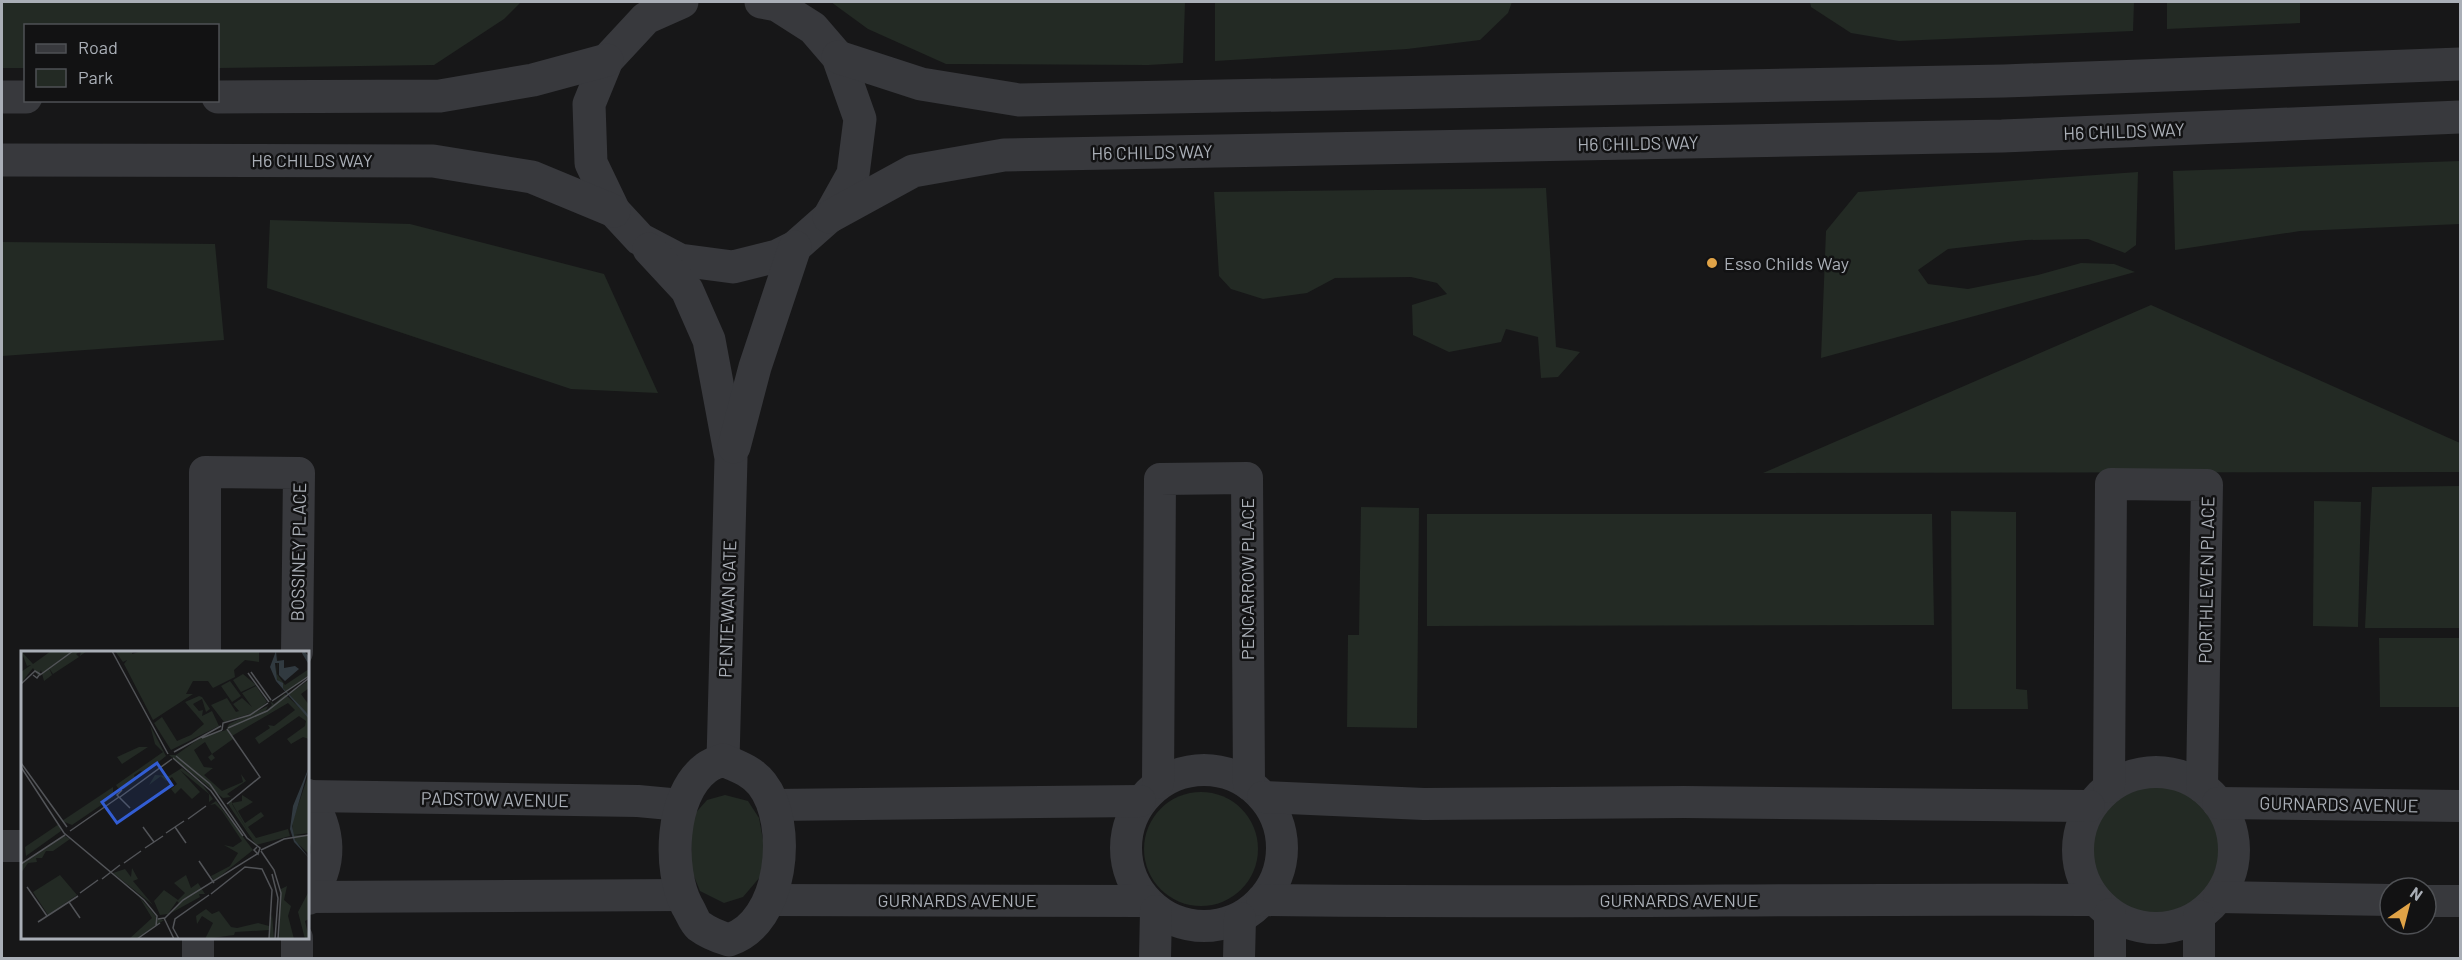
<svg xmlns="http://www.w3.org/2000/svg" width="2462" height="960" font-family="Barlow,sans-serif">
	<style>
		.green { fill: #232a24 }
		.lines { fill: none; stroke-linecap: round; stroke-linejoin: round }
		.minor { stroke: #38393d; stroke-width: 32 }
		.tertiary { stroke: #38393d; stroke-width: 33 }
		.poi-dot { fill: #e0a347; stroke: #121213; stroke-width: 2 }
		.labels { text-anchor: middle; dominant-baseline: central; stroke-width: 5; stroke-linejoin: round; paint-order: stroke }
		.street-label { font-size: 18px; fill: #aaafb7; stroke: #121213 }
		.poi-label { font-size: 18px; fill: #aaafb7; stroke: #121213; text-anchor: start }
		.inset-river { fill: none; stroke: #313a40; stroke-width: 3 }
		.inset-road { fill: none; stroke: #525458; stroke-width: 1.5 }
		.view { fill: #325dd3; fill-opacity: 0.15; stroke: #325dd3; stroke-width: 3 }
		.inset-edge { fill: none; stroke: #aaafb7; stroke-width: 3 }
	</style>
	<rect width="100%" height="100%" fill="#171718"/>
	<g class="green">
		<polygon points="2,2 521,2 504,19 434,65 218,68 218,26 26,26 25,68 2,68"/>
		<polygon points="831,2 1185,2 1183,63 1148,65 946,64 868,29"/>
		<polygon points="1215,2 1512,2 1508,13 1480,40 1407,49 1215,61"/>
		<polygon points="1810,2 2134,2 2133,31 1899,41 1851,33 1811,7"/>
		<polygon points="2167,2 2300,2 2300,23 2167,29"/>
		<polygon points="2460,161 2460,224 2300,231 2175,250 2173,171"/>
		<polygon points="2138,172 2136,245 2125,253 2088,239 2026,240 1948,249 1918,270 1928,284 1968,289 2038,275 2081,263 2114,264 2135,272 1821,358 1826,231 1858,192"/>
		<polygon points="1546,188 1556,347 1580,352 1558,377 1541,378 1538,337 1506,329 1501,342 1449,352 1413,335 1412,305 1447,294 1437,283 1411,277 1335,278 1307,293 1263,299 1231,289 1219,276 1214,192"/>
		<polygon points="270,220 410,224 604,274 658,393 571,389 267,288"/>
		<polygon points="2,242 215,244 224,340 2,356"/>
		<polygon points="2151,305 2460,443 2460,472 1763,473"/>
		<polygon points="2460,486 2460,628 2365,628 2372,487"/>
		<polygon points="2314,501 2361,502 2358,627 2313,626"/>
		<polygon points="1361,507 1419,508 1417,728 1347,727 1348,635 1359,635"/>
		<polygon points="1951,511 2016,512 2016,689 2027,690 2028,709 1952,709"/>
		<polygon points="1427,514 1932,514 1934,625 1427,626"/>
		<polygon points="2379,638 2460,638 2460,707 2380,707"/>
		<circle cx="2155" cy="850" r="65"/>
		<circle cx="1201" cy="849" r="57"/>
		<polygon points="725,795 748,801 759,818 765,851 760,877 743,897 724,903 700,891 691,869 692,817 707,800"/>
	</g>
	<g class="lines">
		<g class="minor">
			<polyline points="205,652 205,472 299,473 297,652"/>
			<circle cx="1204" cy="848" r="78"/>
			<circle cx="2156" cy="850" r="78"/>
			<polyline points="1158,783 1160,479 1247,478 1249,784"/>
			<polyline points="2109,787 2111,484 2207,485 2202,787"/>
			<path d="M 308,795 C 331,830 334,865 308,899"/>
			<polyline points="308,796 638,801 681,805"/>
			<polyline points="1263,797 1424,804 1684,802 2089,806"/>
			<polyline points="2218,803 2460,806"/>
			<polyline points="773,805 1140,801"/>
			<polyline points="2,846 22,846"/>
			<polyline points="309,897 681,895"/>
			<polyline points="2219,897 2390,900"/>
			<polyline points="769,900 1146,901"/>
			<path d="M 1262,900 C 1540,904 1818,898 2096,900"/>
			<polyline points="2426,901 2460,901"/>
			<polyline points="198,958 198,938"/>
			<polyline points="297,958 297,938"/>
			<polyline points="1155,958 1156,911"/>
			<polyline points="1239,958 1240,918"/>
			<polyline points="2110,958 2110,914"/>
			<polyline points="2199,958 2199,916"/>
		</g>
		<g class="tertiary">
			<polyline points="682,2 646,18 607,60 589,104 591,163 614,211 640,239 680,260 733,267 777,256 795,247 829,217 853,174 860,119 838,57 813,28 777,5 761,2"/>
			<polyline points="838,57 921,84 1019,100 2004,81 2460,64"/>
			<polyline points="2,97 26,97"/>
			<polyline points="218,97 440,96 533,80 607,60"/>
			<polyline points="2,160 433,161 532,177 614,211"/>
			<polyline points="829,217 913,171 1004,155 2002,136 2460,117"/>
			<polyline points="649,249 687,290 709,340 731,458 723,760"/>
			<polyline points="734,447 755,367 795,247"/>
			<path d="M 723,760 C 737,766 752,771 762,784 C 793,824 783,923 729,940 C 719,937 707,932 699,926 C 694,922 691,912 687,906 C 668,870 670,795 706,768 C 711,764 717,762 723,760 Z"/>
		</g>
	</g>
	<circle class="poi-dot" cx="1712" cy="263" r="6"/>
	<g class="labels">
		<g class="street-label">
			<text transform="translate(2124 131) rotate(-2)">H6 CHILDS WAY</text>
			<text transform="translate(1638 143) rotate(-1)">H6 CHILDS WAY</text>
			<text transform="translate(1152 152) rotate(-1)">H6 CHILDS WAY</text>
			<text x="312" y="160">H6 CHILDS WAY</text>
			<text transform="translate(298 552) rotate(-89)">BOSSINEY PLACE</text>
			<text transform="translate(1247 579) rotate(-90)">PENCARROW PLACE</text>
			<text transform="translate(2206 580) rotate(-89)">PORTHLEVEN PLACE</text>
			<text transform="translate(727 609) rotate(-88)">PENTEWAN GATE</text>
			<text transform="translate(495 799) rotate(1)">PADSTOW AVENUE</text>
			<text transform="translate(2339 804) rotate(1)">GURNARDS AVENUE</text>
			<text x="957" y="900">GURNARDS AVENUE</text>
			<text x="1679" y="900">GURNARDS AVENUE</text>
		</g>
		<g class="poi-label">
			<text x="1724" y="263">Esso Childs Way</text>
		</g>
	</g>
	<g transform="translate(21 651)">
		<rect width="288" height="288" fill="#171718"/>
		<path d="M 0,0 L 12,13 L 30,0 L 66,0 L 59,5 L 60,0 L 55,3 L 58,6 L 32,23 L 28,17 L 31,24 L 23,30 L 20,19 L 17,25 L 12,17 L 0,32 L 0,21 L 10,14 L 6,15 ZM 94,0 L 112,0 L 111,3 L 121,0 L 238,0 L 238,11 L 224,9 L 213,19 L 214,26 L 192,37 L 187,30 L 172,30 L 165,43 L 172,43 L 132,69 L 103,13 L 106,9 L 102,11 ZM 257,0 L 256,23 L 264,34 L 288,18 L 288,25 L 266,40 L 268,43 L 288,29 L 288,37 L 280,43 L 288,54 L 288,88 L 282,86 L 270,93 L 266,88 L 284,75 L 285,70 L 278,65 L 238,93 L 234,87 L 249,77 L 247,74 L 253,75 L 274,59 L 267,52 L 211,85 L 212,88 L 191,103 L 194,107 L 190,110 L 187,106 L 191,103 L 184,91 L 173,99 L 183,116 L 192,117 L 183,124 L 201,140 L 222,131 L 220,123 L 225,130 L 206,143 L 210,146 L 202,147 L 148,104 L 155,104 L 179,87 L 205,79 L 208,73 L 247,55 L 244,61 L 251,54 L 249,50 L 253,53 L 264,43 L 287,65 L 262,37 L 255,27 ZM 222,23 L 235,34 L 220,41 L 212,29 ZM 209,30 L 220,45 L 211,51 L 200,35 ZM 235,35 L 246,51 L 235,61 L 203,71 L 190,54 L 206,47 L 215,61 L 218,60 L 212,53 L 221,47 L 231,56 L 221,42 ZM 178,45 L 181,46 L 189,58 L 185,61 L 181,48 L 172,53 L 178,60 L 182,59 L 181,65 L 191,60 L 198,75 L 150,99 L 133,72 L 141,66 L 156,90 L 170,84 L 183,73 L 164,51 ZM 129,74 L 145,105 L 124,122 L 119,120 L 113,124 L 115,129 L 103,138 L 97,137 L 95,134 L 142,101 L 134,93 ZM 118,96 L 127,96 L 101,113 L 96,106 ZM 161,117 L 181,133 L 192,148 L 188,151 L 188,143 L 159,119 L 179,141 L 171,148 L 160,137 L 154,143 L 150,138 L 156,133 L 151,126 L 145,130 L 140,125 L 128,134 L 134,124 L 148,125 ZM 288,122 L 288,182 L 273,184 L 288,184 L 288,203 L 275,191 L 272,184 L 271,172 ZM 92,136 L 92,146 L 51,174 L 41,170 ZM 221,144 L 232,151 L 217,160 L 224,172 L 240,161 L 243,165 L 227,176 L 235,187 L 267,178 L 269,185 L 235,194 L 207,153 L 211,147 L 211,153 L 228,182 L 211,152 L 221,150 ZM 195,150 L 232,199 L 193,230 L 190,225 L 209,215 L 217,202 L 203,194 L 212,196 L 221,190 L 201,160 L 194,153 L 189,154 ZM 38,173 L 40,180 L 5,205 L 4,196 ZM 44,185 L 49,188 L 32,200 L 25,200 L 21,207 L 15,207 L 16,211 L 7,212 L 0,222 L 0,214 ZM 111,217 L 117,228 L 112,230 L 132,254 L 92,222 L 104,218 L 110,226 ZM 39,224 L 56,244 L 27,264 L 12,241 ZM 165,224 L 170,237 L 177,232 L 184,243 L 178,243 L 179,246 L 150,262 L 158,252 L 156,250 L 147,263 L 139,264 L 133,250 L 143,239 L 157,249 L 164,242 L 153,232 ZM 266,235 L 263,249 L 270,255 L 267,265 L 273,288 L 258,288 L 260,238 ZM 288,240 L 288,268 L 284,270 L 288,287 L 284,288 L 277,261 ZM 117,244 L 137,268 L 143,269 L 116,288 L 108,288 L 131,267 ZM 185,258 L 191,263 L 198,260 L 210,276 L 216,277 L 237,272 L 248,275 L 251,263 L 253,288 L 248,288 L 248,279 L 214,281 L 213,284 L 184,288 L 192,272 L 181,265 L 176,273 L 175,265 Z" fill="#232a24"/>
		<path d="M 255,0 L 256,10 L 263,9 L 263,17 L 274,15 L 278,18 L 264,30 L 258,24 L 258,12 L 254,12 L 256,29 L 262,32 L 262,37 L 285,61 L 288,66 L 288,68 L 255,30 L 249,16 ZM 288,116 L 271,175 L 274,189 L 288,207 L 273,191 L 269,178 L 272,155 Z" fill="#313a40"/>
		<path class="inset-river" d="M 288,8 L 282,1 L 288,11"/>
		<path class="inset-road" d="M 91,0 L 147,103M 230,21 L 250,49M 227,22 L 248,51M 19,24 L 52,0M 0,33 L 14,20 L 19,23 L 16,27 L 12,24M 251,50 L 288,25M 207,77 L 246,60 L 288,27M 201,79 L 202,72 L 229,64 L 247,52M 181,87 L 201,79M 153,101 L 200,75M 155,105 L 189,133 L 226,187 L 239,197 L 237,203 L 233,199 L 236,196M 152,107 L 190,140 L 222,185M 0,112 L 46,176M 0,116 L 43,182 L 123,249 L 136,265 L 135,275M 101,139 L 96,144 L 109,157M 99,146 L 151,108M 206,153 L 239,126 L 206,78M 167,168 L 185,155M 122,176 L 133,191M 154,176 L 165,192M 49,180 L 98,146M 145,182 L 163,170M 124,197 L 142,185M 240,199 L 263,188 L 288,184M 240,200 L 253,219 L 260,242 L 257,288M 178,210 L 193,232M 103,212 L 120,200M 0,213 L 44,184M 251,223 L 257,247 L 254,288M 81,228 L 99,214M 6,236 L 26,265M 59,242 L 77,229M 190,243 L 224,216 L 241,218 L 251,239 L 248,288M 48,251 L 59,267M 137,268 L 143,267 L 153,288M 143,268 L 162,249 L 236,203M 17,271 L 57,245M 116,288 L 139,272M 158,288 L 152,277 L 154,268 L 188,244"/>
		<path class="view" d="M 136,112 L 151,134 L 96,172 L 81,151 Z"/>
		<rect width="288" height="288" class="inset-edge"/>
	</g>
	<rect width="2462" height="960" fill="none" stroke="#aaafb7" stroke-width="6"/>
	<rect x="24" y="24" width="195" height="78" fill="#121213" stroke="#4f5155" stroke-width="1.5"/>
	<rect x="36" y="44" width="30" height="9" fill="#38393d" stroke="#4f5155" stroke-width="1.5"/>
	<text x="78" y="54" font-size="18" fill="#aaafb7">Road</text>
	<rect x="36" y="69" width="30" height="18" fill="#232a24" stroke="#4f5155" stroke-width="1.5"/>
	<text x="78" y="84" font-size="18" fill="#aaafb7">Park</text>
	<g transform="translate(2408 906) rotate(35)"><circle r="28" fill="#121213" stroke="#4f5155" stroke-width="1.5"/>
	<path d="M0-4.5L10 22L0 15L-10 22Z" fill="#e0a347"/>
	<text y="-9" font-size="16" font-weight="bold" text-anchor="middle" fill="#aaafb7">N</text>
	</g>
</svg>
